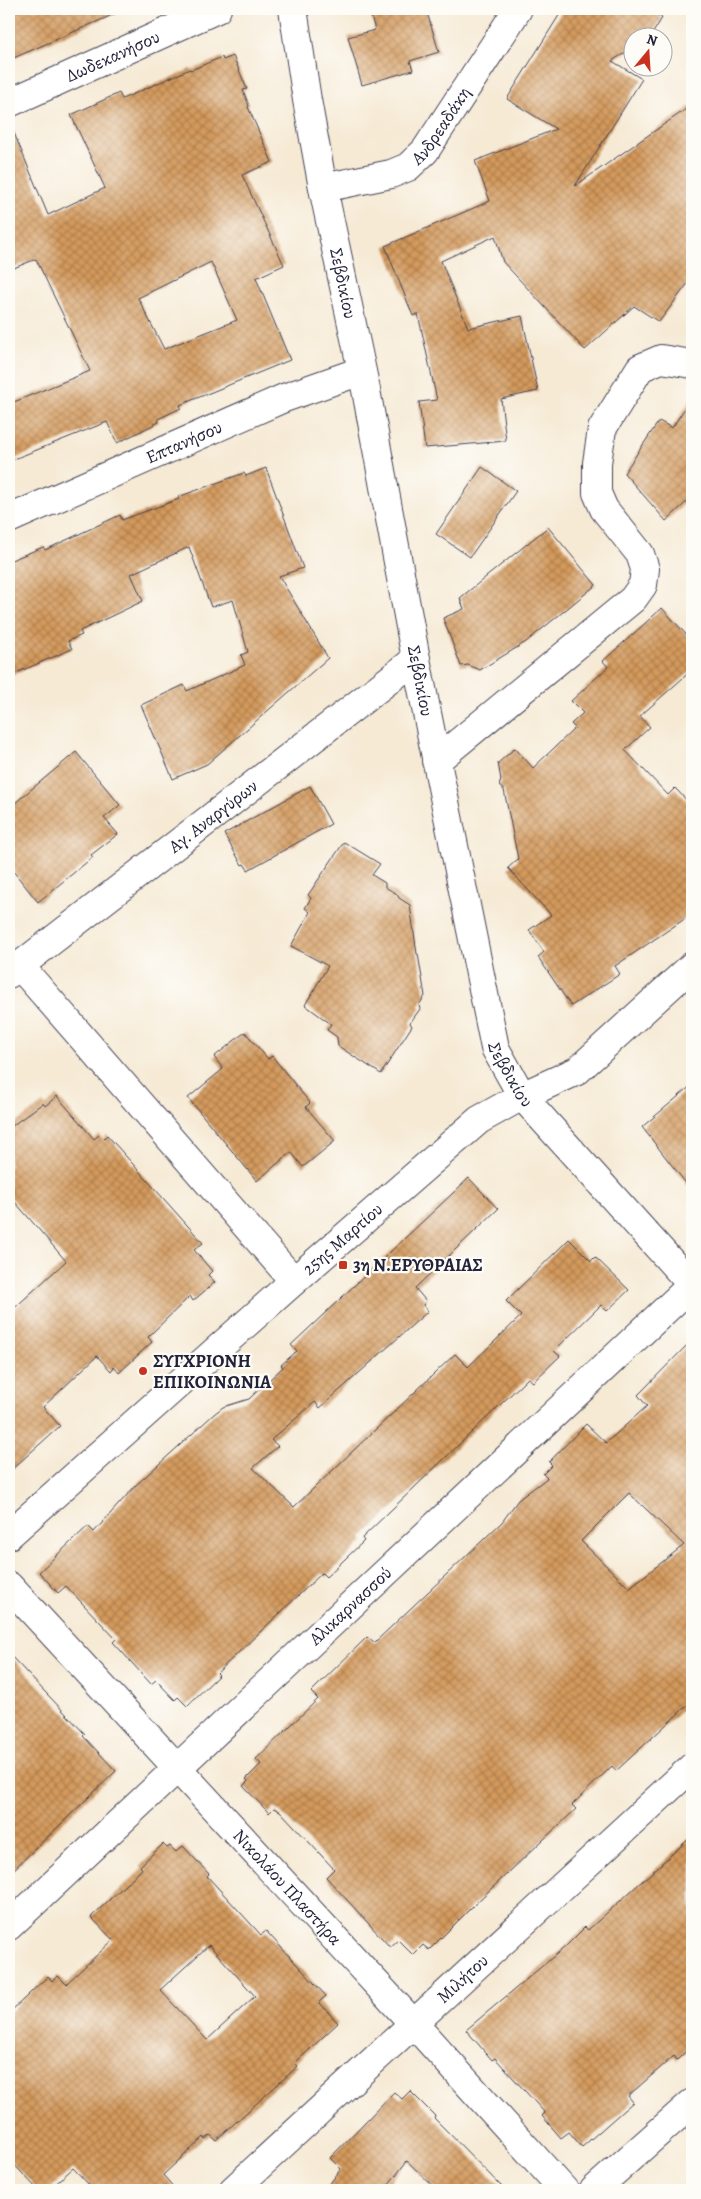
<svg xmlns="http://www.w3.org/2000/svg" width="701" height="2199" font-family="Alegreya,serif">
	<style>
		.building { fill: url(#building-cross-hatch); fill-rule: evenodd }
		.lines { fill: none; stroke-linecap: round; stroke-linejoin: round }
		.minor-casing { stroke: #424052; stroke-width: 30 }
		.minor { stroke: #fff; stroke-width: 28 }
		.poi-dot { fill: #c8321e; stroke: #fdfcf7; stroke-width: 2 }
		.labels { text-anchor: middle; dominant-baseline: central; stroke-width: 4.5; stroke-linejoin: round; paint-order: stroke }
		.street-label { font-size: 18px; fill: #22223b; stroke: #fdfcf7 }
		.poi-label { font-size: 18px; font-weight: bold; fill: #22223b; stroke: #fdfcf7; text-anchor: start }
	</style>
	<defs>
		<pattern id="building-cross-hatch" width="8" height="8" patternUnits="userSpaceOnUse" patternTransform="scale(1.25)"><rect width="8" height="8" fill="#d49a5c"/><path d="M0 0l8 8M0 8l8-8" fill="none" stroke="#ac7d4d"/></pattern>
	</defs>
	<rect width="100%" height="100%" fill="#fdfcf7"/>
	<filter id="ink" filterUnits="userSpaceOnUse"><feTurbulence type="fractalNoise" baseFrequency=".02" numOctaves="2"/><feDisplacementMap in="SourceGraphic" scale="10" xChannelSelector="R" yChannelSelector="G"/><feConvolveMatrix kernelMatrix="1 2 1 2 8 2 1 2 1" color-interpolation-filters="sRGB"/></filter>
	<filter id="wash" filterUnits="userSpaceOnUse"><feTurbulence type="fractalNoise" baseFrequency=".0096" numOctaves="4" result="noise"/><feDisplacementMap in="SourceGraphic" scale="20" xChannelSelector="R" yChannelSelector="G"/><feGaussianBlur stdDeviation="1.12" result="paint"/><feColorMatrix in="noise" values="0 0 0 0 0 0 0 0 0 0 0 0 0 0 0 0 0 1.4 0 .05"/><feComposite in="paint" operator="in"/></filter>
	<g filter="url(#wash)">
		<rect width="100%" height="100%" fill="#f6ead5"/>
		<g id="blocks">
			<g class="building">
				<polygon points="9,9 126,9 9,60"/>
				<polygon points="369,9 426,9 439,52 410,61 413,70 362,85 348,37 375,30"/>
				<polygon points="563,9 647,9 662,18 651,36 634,38 634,47 612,61 642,79 575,186 692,105 692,278 659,322 634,306 585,350 503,262 495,236 441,261 468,328 522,316 538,391 501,399 506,441 425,448 419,402 437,400 418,314 413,316 385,246 490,201 475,161 556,129 507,99"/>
				<path d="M 233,56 L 247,89 L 243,90 L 249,106 L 248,107 L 272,162 L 242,175 L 284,265 L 256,278 L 290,360 L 180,405 L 181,408 L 158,419 L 159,422 L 117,443 L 107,422 L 9,461 L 9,404 L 90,371 L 36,259 L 9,270 L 9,121 L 48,215 L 105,188 L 71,115 L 119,93 L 122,99 L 190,69 L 191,70 L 222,57 L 223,60 ZM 211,262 L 237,320 L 164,349 L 138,298 Z"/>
				<polygon points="692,397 692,497 666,521 624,473 659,421 672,428"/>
				<polygon points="482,467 516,491 470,557 436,534"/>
				<polygon points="266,468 303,568 279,576 328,658 207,764 173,779 141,705 184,685 187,691 245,665 241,655 248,652 233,600 211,607 189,547 131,574 143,601 80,631 82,635 68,641 72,649 9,676 9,561 43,547 45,550 120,515 122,520 179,499 178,497 244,473 246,476"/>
				<polygon points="548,527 596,585 526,642 480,670 468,665 461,666 443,618 464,609 460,598"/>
				<polygon points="662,608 692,641 692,670 640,716 650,727 625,750 668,795 675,788 692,806 692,914 615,966 620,974 571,1006 538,957 544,952 529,930 551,915 508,868 518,859 504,790 499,786 501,780 498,763 515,748 533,768 575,728 571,724 583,713 571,701 608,667 603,661"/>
				<polygon points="76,752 120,805 104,818 118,834 91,855 93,857 38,902 9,866 9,808"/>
				<polygon points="310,786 331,824 248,870 244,864 242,865 224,834"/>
				<polygon points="344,842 380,864 372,875 385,883 385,887 397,894 399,898 410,905 417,954 418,954 425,996 419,1005 420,1009 410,1023 412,1026 381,1074 338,1046 337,1037 327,1030 331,1024 305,1005 328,966 291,946 310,912 305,908 311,898 308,895"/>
				<polygon points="245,1032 268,1059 272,1056 310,1103 306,1107 335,1141 303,1167 291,1152 257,1181 188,1098 223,1069 214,1057"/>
				<polygon points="692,1085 692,1191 642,1127"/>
				<polygon points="57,1096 94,1139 99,1135 103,1139 107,1135 203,1243 194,1250 212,1271 208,1275 215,1282 193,1301 190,1296 148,1337 152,1342 119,1373 114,1367 111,1371 97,1356 43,1407 60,1426 9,1472 9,1313 66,1261 9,1195 9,1128 43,1103 45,1106"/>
				<polygon points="469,1178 498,1209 415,1288 426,1301 423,1305 428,1311 320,1408 315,1402 271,1440 278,1446 253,1468 294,1507 455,1354 468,1367 521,1316 506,1301 569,1239 591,1261 595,1257 629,1290 607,1311 601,1305 554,1351 560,1356 533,1382 528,1378 362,1538 364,1541 326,1577 322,1573 217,1673 219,1675 187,1706 178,1697 175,1700 156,1680 151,1684 113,1642 116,1639 66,1586 58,1593 39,1572 88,1526 94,1532 135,1486 214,1414 223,1407 249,1399 283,1367 281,1365 297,1351 291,1345"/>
				<path d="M 692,1340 L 692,1701 L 616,1771 L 612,1766 L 572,1805 L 576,1809 L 476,1903 L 429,1950 L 423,1945 L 413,1955 L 398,1940 L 390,1947 L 326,1877 L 334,1869 L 280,1811 L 274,1808 L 269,1813 L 243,1786 L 248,1781 L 246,1779 L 261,1764 L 256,1759 L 318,1699 L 311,1692 L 367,1637 L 374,1643 L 502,1522 L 518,1500 L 547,1478 L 543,1474 L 552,1465 L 549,1462 L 586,1424 L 606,1443 L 647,1406 L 638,1395 ZM 629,1493 L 684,1545 L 629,1588 L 581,1541 Z"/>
				<polygon points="9,1654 85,1734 83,1736 116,1771 9,1874"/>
				<polygon points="692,1836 692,2046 677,2060 674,2056 628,2096 633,2102 582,2147 569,2132 561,2138 542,2116 545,2113 495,2058 492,2060 466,2030 565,1947 585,1927 588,1930"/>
				<path d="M 163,1844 L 167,1848 L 170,1846 L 176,1852 L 183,1846 L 209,1874 L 207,1876 L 261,1935 L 266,1931 L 326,1996 L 319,2002 L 338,2023 L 295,2063 L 298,2066 L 216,2140 L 210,2135 L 205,2139 L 204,2137 L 163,2175 L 176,2190 L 94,2190 L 73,2168 L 49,2190 L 38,2190 L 9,2159 L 9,2013 L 48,1976 L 52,1981 L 58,1976 L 66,1984 L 113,1940 L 91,1917 L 142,1869 L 140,1866 ZM 209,1945 L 255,1996 L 207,2040 L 160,1990 Z"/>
				<polygon points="410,2091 435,2116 434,2118 505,2190 437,2190 407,2161 384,2190 325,2190 341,2169 330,2158 394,2092 402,2099"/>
			</g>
		</g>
	</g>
	<g filter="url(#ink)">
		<use href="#blocks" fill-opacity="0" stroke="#424052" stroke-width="1"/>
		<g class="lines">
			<defs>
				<g id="minor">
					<path id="s1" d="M 293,9 L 307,100 L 323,188 L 366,390 L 416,659 L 495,1048 L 522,1096 L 692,1285"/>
					<path id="s2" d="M 9,103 L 217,9"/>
					<path id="s3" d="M 323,188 L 391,174 L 408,167 L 425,151 L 518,9"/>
					<path id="s4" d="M 9,519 L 284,398 L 361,371"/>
					<polyline points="436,761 633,599 643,585 645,569 640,554 604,509 597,493 597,463 602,429 640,368 661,359 692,364"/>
					<polyline points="19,965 294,1281"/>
					<path id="s5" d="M 9,974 L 416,659"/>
					<path id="s6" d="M 9,1535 L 294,1281 L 479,1120 L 522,1096 L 577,1071 L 692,966"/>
					<path id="s7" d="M 9,1586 L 413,2023 L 564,2190"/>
					<path id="s8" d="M 9,1926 L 692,1285"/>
					<path id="s9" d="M 233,2190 L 692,1767"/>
					<polyline points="594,2190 692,2103"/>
				</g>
			</defs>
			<use href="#minor" class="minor-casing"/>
			<use href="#minor" class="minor"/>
		</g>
	</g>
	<g class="poi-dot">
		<rect x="338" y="1260" width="10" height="10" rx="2.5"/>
		<circle cx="143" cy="1371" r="5"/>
	</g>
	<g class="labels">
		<g class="street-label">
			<text stroke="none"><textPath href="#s2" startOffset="114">Δωδεκανήσου</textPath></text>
			<text stroke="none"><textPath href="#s3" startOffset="141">Ανδρεαδάκη</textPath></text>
			<text stroke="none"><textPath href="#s1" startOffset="279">Σεβδικίου</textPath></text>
			<text stroke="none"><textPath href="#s4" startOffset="191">Επτανήσου</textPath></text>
			<text stroke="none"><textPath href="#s1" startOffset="684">Σεβδικίου</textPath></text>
			<text stroke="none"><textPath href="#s5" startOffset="258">Αγ. Αναργύρων</textPath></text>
			<text stroke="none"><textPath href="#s1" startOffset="1089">Σεβδικίου</textPath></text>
			<text stroke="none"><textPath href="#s6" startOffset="446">25ης Μαρτίου</textPath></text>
			<text stroke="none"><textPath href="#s8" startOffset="468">Αλικαρνασσού</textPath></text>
			<text stroke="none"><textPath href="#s7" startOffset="410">Νικολάου Πλαστήρα</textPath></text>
			<text stroke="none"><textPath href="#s9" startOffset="312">Μιλήτου</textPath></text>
		</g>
		<g class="poi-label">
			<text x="353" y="1265">3η Ν.ΕΡΥΘΡΑΙΑΣ</text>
			<text x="153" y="1361">ΣΥΓΧΡΙΟΝΗ<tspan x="153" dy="21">ΕΠΙΚΟΙΝΩΝΙΑ</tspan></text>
		</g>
	</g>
	<rect width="701" height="2199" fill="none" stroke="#fdfcf7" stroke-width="30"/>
	<g transform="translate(648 52) rotate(18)"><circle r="24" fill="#fdfcf7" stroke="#a5a5ac"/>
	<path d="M0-4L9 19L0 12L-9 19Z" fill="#c8321e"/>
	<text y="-8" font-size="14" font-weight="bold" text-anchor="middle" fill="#22223b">N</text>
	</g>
</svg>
